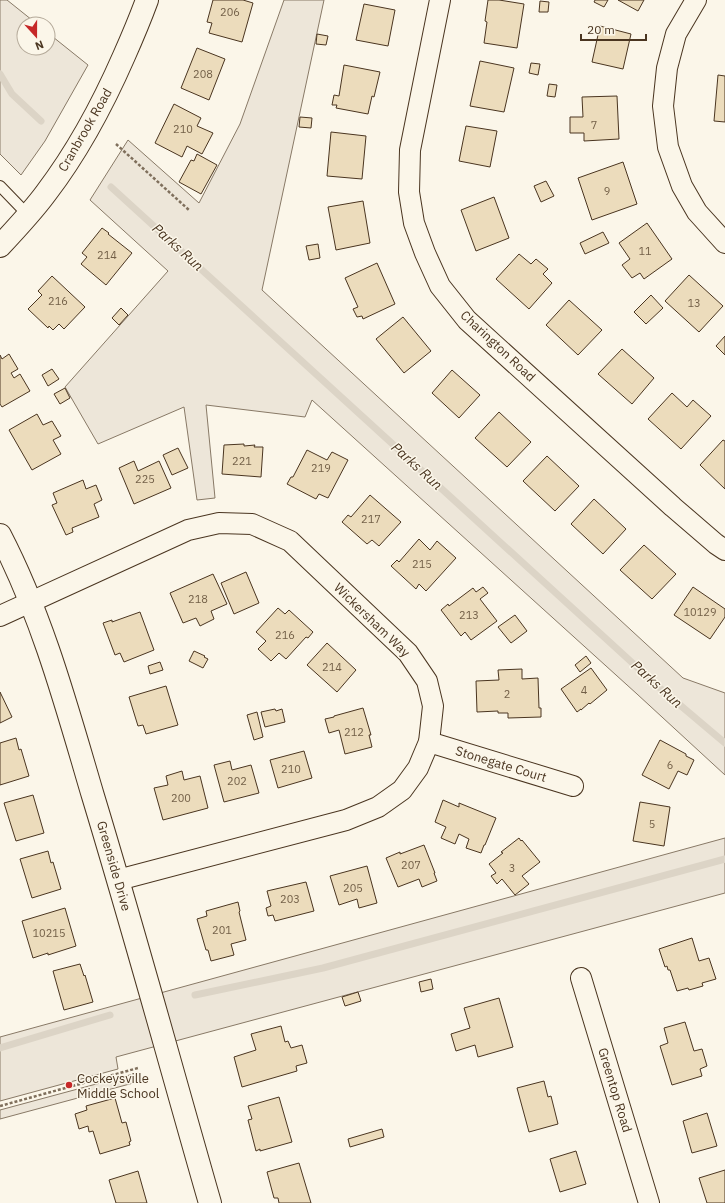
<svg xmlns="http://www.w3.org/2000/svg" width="725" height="1203" font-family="'IBM Plex Sans',sans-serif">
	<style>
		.green { fill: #ede6d9; stroke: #887966 }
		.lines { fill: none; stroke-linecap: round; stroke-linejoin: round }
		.stream { stroke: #dcd4c6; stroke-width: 7 }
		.building { fill: #ecdcbc; stroke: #4a3520 }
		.service-casing { stroke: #4a3520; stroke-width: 12 }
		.minor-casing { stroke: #4a3520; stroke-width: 22 }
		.tertiary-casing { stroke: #4a3520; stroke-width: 24 }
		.path { stroke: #7f6f5c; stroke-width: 2.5; stroke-dasharray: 3 2; stroke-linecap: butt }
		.service { stroke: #fbf6e9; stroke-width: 10 }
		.minor { stroke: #fbf6e9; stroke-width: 20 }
		.tertiary { stroke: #fbf6e9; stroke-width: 22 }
		.poi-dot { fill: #c62828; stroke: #fbf6e9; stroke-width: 1.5 }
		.labels { text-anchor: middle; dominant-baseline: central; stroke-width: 3; stroke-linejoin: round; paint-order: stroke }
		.number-label { font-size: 11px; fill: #725f47 }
		.street-label { font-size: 13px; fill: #4a3520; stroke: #fbf6e9 }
		.poi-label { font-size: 13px; fill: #4a3520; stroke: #fbf6e9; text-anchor: start }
		.water-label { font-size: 14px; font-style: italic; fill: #4a3520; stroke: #fbf6e9 }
	</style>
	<rect width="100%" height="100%" fill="#fbf6e9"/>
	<g class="green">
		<polygon points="0,0 7,0 37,24 24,24 24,48 48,48 48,33 88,65 45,141 21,175 0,154"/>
		<polygon points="284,0 324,0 262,290 683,678 725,693 725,775 637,694 312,400 305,417 206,405 215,498 197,500 184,407 98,444 65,387 168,271 90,200 128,140 199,203 240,124"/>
		<polygon points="725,838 725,893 116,1057 118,1069 0,1101 0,1037"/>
		<polygon points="137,1073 139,1081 137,1082 0,1119 0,1110"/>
	</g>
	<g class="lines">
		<g class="stream">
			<polyline points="0,74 12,94 41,121"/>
			<polyline points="111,187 661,689 725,743"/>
			<polyline points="195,995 323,968 725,859"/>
			<polyline points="0,1048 110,1015"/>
		</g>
	</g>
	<g class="building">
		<polygon points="213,0 243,0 253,3 242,42 209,33 212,23 207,22"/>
		<polygon points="488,0 499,0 524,4 517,48 484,43 487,22 485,21"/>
		<polygon points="595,0 608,0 604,7 594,2"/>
		<polygon points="618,0 644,0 638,11"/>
		<polygon points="540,1 549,2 548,12 539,12"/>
		<polygon points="364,4 395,10 388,46 356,40"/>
		<polygon points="600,26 631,34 623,69 592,62"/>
		<polygon points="317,34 328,36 326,45 316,44"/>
		<polygon points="197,48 225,59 209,100 181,88"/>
		<polygon points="480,61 514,68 504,112 470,106"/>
		<polygon points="531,63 540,64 538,75 529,73"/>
		<polygon points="344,65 380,72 374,97 372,96 368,114 336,108 337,105 332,105 334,95 339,96"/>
		<polygon points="718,75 725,76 725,122 714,121"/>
		<polygon points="549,84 557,85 555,97 547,96"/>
		<polygon points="617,96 619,139 584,141 584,133 570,133 570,117 583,117 582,97"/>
		<polygon points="174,104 201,118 197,126 213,133 202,154 187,146 182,157 155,143"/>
		<polygon points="300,117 312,118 311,128 299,127"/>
		<polygon points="466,126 497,131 490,167 459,161"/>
		<polygon points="331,132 366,136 362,179 327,176"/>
		<polygon points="197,154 217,165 201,194 179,182 191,160 194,161"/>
		<polygon points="623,162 637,204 592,220 578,178"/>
		<polygon points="546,181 554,196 541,202 534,186"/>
		<polygon points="494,197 509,238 476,251 461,210"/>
		<polygon points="363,201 370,243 336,250 328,207"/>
		<polygon points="647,223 672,259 644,279 640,273 632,278 622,265 630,259 619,243"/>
		<polygon points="102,228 109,233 108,234 132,253 106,285 81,264 87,257 82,253"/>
		<polygon points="603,232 609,243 585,254 580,243"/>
		<polygon points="318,244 320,258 309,260 306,246"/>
		<polygon points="519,254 531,264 536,259 548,269 543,274 552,283 529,309 496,279"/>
		<polygon points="377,263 395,304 363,319 362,316 357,317 353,309 358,307 345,278"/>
		<polygon points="689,275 723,306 699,332 665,301"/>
		<polygon points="52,276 85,307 64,329 59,324 53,330 49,326 48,328 28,309 42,295 38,291"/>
		<polygon points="651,295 663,308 646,324 634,312"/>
		<polygon points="569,300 602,330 578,355 546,325"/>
		<polygon points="121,308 128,315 119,325 112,318"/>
		<polygon points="403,317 431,351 404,373 376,339"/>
		<polygon points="725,336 725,355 716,346"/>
		<polygon points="622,349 654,378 632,404 598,374"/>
		<polygon points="9,354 18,369 11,373 14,378 20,374 30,391 2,407 0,404 0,355 2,359"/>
		<polygon points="52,369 59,379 48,386 42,375"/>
		<polygon points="452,370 480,395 459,418 432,393"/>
		<polygon points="65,388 70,398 60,404 54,394"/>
		<polygon points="672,393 687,407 693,400 711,416 681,449 648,419"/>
		<polygon points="499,412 531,442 507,467 475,438"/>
		<polygon points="37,414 43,425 52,421 61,436 53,440 61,454 32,470 9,430"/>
		<polygon points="723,440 725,441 725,489 700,465"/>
		<polygon points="244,444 244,446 255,445 254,447 263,447 261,477 222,474 224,445"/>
		<polygon points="178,448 188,468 172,475 163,455"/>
		<polygon points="307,450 327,460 332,452 348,460 328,498 319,494 316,499 287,484 291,477 293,477"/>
		<polygon points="547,456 579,486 555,511 523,481"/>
		<polygon points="134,461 138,471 159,461 171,488 134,504 119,468"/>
		<polygon points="83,480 86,489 96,485 102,500 94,504 99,517 72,528 73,532 66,535 52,505 57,503 53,493"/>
		<polygon points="370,495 401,522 379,546 372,540 367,544 342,522 348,515 351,517"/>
		<polygon points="594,499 626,529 603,554 571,524"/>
		<polygon points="419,539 430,550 437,541 456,558 426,591 419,584 416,589 391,566 397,560 399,562"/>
		<polygon points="644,545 676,574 652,599 620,570"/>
		<polygon points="246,572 259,603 234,614 221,583"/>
		<polygon points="213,574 227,604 211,611 214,619 200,626 196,618 183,623 170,593"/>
		<polygon points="483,587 488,593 480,599 497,621 471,640 465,632 461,636 441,610 448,604 449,606 473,588 476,592"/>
		<polygon points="693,587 725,609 725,617 710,639 674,615"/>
		<polygon points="278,608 285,614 289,610 313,632 308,638 306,637 286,659 279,653 271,661 258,649 266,641 256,632"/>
		<polygon points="140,612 154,650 124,662 120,653 115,655 103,623 112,620 112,622"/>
		<polygon points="515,615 527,631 511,643 498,627"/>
		<polygon points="327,643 356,670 337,692 307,665"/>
		<polygon points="194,651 205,656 204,657 208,659 203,668 189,661"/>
		<polygon points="586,656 591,663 580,672 575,665"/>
		<polygon points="160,662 163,670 150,674 148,666"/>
		<polygon points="591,668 607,690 590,704 589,703 581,710 581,709 577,712 561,689"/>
		<polygon points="522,669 522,679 538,678 539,708 541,708 541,717 508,718 508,713 498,713 498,711 477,712 476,681 499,680 498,670"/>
		<polygon points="166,686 178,725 146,734 143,725 138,726 129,697"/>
		<polygon points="0,692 12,717 0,723"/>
		<polygon points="363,708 371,735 369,735 372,747 345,754 339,730 329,733 325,719 334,717 334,716"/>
		<polygon points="275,709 276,711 282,709 285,722 265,727 261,712"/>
		<polygon points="257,712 263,737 254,740 247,715"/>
		<polygon points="16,738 19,750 21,749 29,776 0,785 0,743"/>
		<polygon points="660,740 686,754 686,756 694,760 687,775 678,771 669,789 642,775"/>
		<polygon points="304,751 312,778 278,788 270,760"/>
		<polygon points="230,761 232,770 251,765 259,793 224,802 214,765"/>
		<polygon points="182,771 184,780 200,776 208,808 163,820 154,788 168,785 166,776"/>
		<polygon points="33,795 44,833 16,841 4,803"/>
		<polygon points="443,800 459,807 459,803 496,818 485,845 484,845 481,853 466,848 469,839 459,834 455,844 441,838 446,827 435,822"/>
		<polygon points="640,802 670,807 664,846 633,841"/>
		<polygon points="519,838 521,841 522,840 540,862 522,876 529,884 515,895 502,879 497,884 491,876 496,873 489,864 503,853 501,852"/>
		<polygon points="424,845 435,873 434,873 437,881 422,887 419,879 398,887 386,858 400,852 400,854"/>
		<polygon points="48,851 51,863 53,862 61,889 32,898 20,859"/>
		<polygon points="367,866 377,903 359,908 357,899 339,905 330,876"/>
		<polygon points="306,882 314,911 275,921 273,915 268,916 266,908 271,906 267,891"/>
		<polygon points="238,902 240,911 239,912 246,940 231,944 234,955 211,961 208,950 206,950 197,919 207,916 206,911"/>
		<polygon points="65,908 76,946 48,955 48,953 33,958 22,921"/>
		<polygon points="692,938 699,961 709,958 716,979 702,983 703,986 689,990 688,988 677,991 670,970 668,970 667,966 665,967 659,949"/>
		<polygon points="80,964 84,976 85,975 93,1002 64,1010 53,971"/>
		<polygon points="431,979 433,989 421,992 419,982"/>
		<polygon points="358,992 361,1001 345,1006 342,997"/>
		<polygon points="499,998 513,1047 478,1057 475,1045 456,1051 451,1034 470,1028 464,1008"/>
		<polygon points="685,1022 694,1051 702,1049 707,1066 700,1069 702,1076 672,1085 660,1046 668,1043 664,1028"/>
		<polygon points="281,1026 285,1042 288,1041 291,1048 302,1045 307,1063 296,1066 297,1071 242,1087 234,1057 256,1050 251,1034"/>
		<polygon points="544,1081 548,1097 551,1096 558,1124 529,1132 517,1088"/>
		<polygon points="279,1097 292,1142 260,1151 260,1149 256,1151 248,1120 252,1119 248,1106"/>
		<polygon points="115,1098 122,1123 126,1122 131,1141 129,1142 130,1145 100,1154 93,1131 89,1132 88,1126 79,1129 75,1114 87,1110 86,1106"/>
		<polygon points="707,1113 717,1146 692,1153 683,1121"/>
		<polygon points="382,1129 384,1137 350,1147 348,1139"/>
		<polygon points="576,1151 586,1184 560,1192 550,1159"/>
		<polygon points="299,1163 311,1203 279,1203 278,1198 274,1198 267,1172"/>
		<polygon points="725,1170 725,1203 707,1203 699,1178"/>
		<polygon points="138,1171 147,1203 116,1203 109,1180"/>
	</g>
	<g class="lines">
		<defs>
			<polyline id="service" points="0,186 28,215"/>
			<g id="minor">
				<polyline points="440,0 410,150 409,192 414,223 425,253 440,286 467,320 673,507 716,544 725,550"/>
				<polyline points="696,0 676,34 667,68 663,106 668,147 682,186 697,212 725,243"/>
				<polyline points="0,616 188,530 219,523 252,524 290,541 408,653 427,681 433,706 429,742 418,768 402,790 378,807 346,820 118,880"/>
				<polyline points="429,742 573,786"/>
				<polyline points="581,978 649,1203"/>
			</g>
			<g id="tertiary">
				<path d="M 0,246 C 16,229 32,212 46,193 C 78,151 103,104 124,56 C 132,38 140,19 147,0"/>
				<path d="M 0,535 C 43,618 67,708 93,796 C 134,931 171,1067 210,1203"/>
			</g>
		</defs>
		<use href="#service" class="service-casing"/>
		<use href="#minor" class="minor-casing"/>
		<use href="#tertiary" class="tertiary-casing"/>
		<g class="path">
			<polyline points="116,144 189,210"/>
			<polyline points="0,1106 138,1068"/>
		</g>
		<use href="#service" class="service"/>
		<use href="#minor" class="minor"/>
		<use href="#tertiary" class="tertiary"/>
	</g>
	<circle class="poi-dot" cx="69" cy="1085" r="4"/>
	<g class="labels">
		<g class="number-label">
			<text x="230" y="12">206</text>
			<text x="203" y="74">208</text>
			<text x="594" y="125">7</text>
			<text x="183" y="129">210</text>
			<text x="607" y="191">9</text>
			<text x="645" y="251">11</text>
			<text x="107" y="255">214</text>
			<text x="58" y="301">216</text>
			<text x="694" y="303">13</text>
			<text x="242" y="461">221</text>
			<text x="321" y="468">219</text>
			<text x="145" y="479">225</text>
			<text x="371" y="519">217</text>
			<text x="422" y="564">215</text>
			<text x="198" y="599">218</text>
			<text x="700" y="612">10129</text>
			<text x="469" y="615">213</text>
			<text x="285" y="635">216</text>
			<text x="332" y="667">214</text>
			<text x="584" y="690">4</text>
			<text x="507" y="694">2</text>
			<text x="354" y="732">212</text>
			<text x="670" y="765">6</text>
			<text x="291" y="769">210</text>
			<text x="237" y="781">202</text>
			<text x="181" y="798">200</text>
			<text x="652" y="824">5</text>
			<text x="411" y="865">207</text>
			<text x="512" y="868">3</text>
			<text x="353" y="888">205</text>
			<text x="290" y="899">203</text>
			<text x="222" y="930">201</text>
			<text x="49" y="933">10215</text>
		</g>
		<g class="street-label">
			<text transform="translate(85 130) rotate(-60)">Cranbrook Road</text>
			<text transform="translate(498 346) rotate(43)">Charington Road</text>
			<text transform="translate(372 620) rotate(44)">Wickersham Way</text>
			<text transform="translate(501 764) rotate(17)">Stonegate Court</text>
			<text transform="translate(114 866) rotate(74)">Greenside Drive</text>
			<text transform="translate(615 1090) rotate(73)">Greentop Road</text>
		</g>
		<g class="poi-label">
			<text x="77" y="1078">Cockeysville<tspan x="77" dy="15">Middle School</tspan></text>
		</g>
		<g class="water-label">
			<text transform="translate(178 247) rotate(42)">Parks Run</text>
			<text transform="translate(417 466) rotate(42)">Parks Run</text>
			<text transform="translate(657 684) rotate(42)">Parks Run</text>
		</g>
	</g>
	<g transform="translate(36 36) rotate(159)"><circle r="19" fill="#fbf6e9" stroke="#b4a999"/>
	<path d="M0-3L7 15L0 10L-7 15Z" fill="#c62828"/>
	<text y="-6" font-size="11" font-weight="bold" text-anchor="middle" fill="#4a3520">N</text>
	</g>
	<path d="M581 34v6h65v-6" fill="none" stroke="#4a3520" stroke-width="2"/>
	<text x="587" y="34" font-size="12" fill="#4a3520" stroke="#fbf6e9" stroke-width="3" paint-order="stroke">20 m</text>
</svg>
